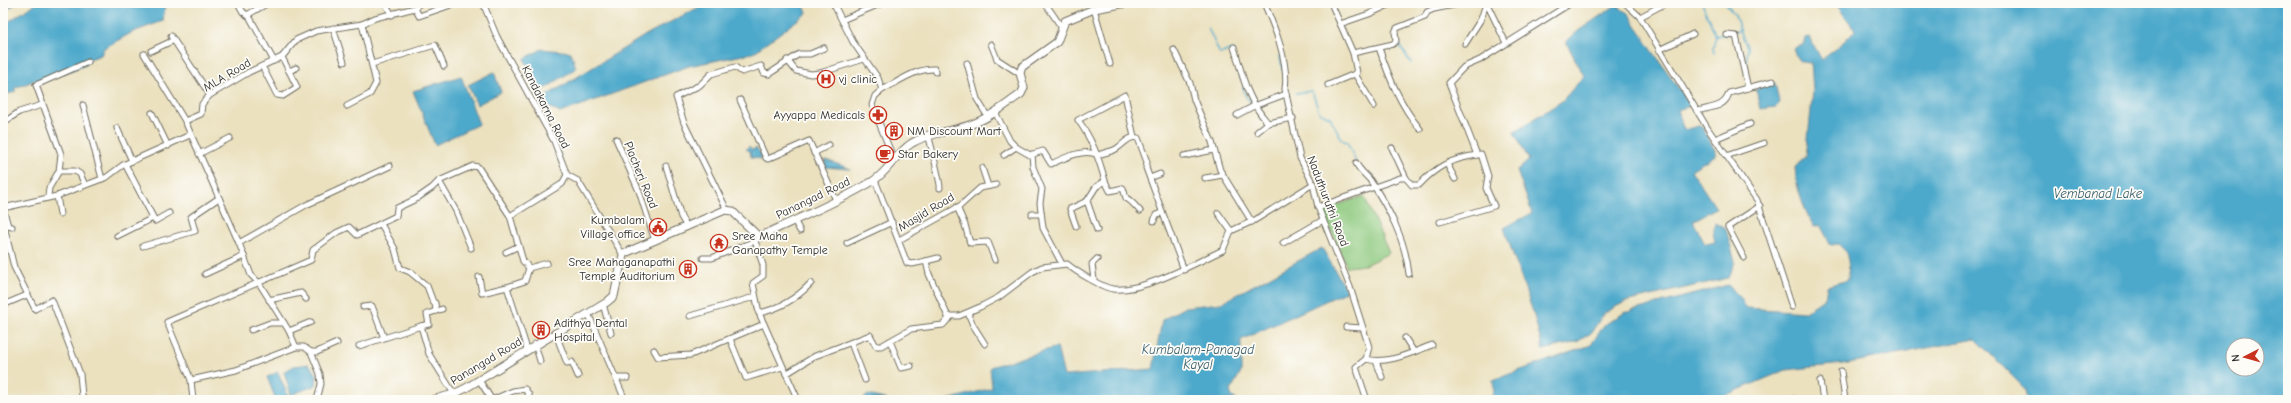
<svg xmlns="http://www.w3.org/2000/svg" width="2291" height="403" font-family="'Comic Neue',sans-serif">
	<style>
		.green { fill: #8dc97e; stroke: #5c7a54 }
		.water { fill: #4da9cb; stroke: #3c6a7b; fill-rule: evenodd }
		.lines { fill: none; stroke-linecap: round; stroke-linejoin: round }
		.stream { stroke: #4da9cb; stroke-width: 1.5 }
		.street-casing { stroke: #6e6b5f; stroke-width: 7 }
		.secondary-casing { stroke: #6e6b5f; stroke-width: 9 }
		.street { stroke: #fff; stroke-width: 5 }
		.secondary { stroke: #fff; stroke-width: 7 }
		.labels { text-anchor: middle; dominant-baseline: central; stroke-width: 3.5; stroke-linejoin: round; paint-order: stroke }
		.street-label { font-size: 12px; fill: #2b2b2b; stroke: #fdfcf7 }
		.poi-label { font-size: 12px; fill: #2b2b2b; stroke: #fdfcf7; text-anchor: start }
		.water-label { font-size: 13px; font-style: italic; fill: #395d6b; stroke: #fdfcf7 }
	</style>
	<rect width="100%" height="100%" fill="#fdfcf7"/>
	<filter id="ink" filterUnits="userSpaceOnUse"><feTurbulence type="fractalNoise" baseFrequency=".025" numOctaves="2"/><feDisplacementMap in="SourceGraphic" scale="8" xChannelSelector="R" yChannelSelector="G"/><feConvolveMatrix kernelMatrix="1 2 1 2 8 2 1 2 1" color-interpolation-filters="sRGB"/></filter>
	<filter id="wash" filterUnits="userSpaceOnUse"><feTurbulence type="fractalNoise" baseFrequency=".012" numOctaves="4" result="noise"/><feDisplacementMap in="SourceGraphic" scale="16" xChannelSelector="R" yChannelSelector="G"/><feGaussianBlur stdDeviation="0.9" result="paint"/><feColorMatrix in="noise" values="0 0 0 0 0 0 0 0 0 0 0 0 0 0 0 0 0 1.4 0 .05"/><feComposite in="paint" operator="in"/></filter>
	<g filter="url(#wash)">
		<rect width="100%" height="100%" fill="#ebe1bf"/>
		<polygon class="green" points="1364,196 1389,253 1365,265 1347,267 1322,210"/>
		<g class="water">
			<polygon points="3,3 17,3 3,12"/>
			<polygon points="37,3 169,3 165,5 163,21 133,32 104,48 101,55 87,60 86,65 43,81 36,80 15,88 15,92 3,95 3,25"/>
			<polygon points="707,3 803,3 807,13 753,53 689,66 560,113 538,101 649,33"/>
			<path d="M 1835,3 L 2288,3 L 2288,400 L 2027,400 L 2025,389 L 1975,339 L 1843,364 L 1786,370 L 1714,400 L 1487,400 L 1494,393 L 1493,380 L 1591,345 L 1604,325 L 1624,313 L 1728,285 L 1741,298 L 1746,308 L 1805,312 L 1825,298 L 1827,286 L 1848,280 C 1849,265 1850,254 1838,244 L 1831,245 L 1820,225 L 1814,227 C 1803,207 1796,189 1795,166 L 1806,157 L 1813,91 L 1811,63 C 1797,62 1798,61 1793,48 L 1803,45 L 1805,38 L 1809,37 L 1822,60 L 1856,31 ZM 2233,345 L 2257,345 L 2257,369 L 2233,369 Z"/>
			<polygon points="1616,5 1629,14 1647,43 1691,106 1677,110 1684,130 1701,125 1717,154 1691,170 1716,208 1693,221 1705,244 1715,242 1713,232 1715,223 1726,229 1735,262 1728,278 1625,302 1604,313 1591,333 1577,342 1543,350 1533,312 1504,228 1532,213 1517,171 1529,160 1514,132 1562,101 1584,76 1566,42 1578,31"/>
			<polygon points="542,49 571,52 576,68 542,91 524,59"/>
			<polygon points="494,72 501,92 477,105 468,85"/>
			<polygon points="461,76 479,124 435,145 413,91"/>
			<polygon points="1775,83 1779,102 1776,107 1760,109 1756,89"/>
			<polygon points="749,146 752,150 756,148 761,153 761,159 751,157 750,151 746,149"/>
			<polygon points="826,160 851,169 824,167"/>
			<polygon points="1322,248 1347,291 1241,340 1241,372 1230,391 1232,397 1238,400 947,400 992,388 990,367 1057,347 1064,376 1153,369 1162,320 1185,307 1221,303"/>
			<polygon points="309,364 317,375 316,385 291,395 284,372 294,366"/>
			<polygon points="278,372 288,396 276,400 267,377"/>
			<polygon points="868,395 888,400 862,400"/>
		</g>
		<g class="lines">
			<g class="stream">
				<polyline points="1629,3 1634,9"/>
				<polyline points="1702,3 1716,36"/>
				<polyline points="1726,3 1735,15 1740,30"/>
				<polyline points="1208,28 1220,54 1232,49 1234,54"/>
				<polyline points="1525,29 1535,23"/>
				<polyline points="1398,42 1411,63"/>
				<polyline points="1714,53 1713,48 1716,36 1740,30 1748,49 1746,63 1749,83"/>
				<polyline points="1280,56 1283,72"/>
				<polyline points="1238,71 1241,79"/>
				<polyline points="1243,87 1245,95 1252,104"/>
				<polyline points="1296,93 1312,91 1319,112 1330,117 1342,140 1347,142 1356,162"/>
				<polyline points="1261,132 1268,126"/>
			</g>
		</g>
	</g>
	<g filter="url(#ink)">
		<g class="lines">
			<defs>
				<g id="street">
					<polyline points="238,3 243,12 249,16 274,61"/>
					<polyline points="385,3 392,15"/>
					<polyline points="483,3 497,37 554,141 567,175 578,181 623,255"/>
					<polyline points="833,3 853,42 878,78 882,90 875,96 872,105 894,160"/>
					<polyline points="1045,3 1062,28"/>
					<path d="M 1264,3 C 1275,28 1289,62 1285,89 L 1300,158 L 1313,184 L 1318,207 L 1350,287 L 1369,347 L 1366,359 L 1356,367 L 1367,400"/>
					<polyline points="1331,3 1353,53 1393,44 1396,41 1395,32 1397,28 1425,17 1427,12 1434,9 1464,3"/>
					<polyline points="1625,3 1640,17 1708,129 1757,200 1792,307"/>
					<polyline points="1487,4 1506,43"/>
					<polyline points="415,8 419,16 451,5"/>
					<polyline points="1094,9 1110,64"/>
					<polyline points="247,15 268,3"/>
					<polyline points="1640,17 1666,3"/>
					<polyline points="842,20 882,3"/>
					<polyline points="1340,24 1369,14 1393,3"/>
					<polyline points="333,28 344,62"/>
					<polyline points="1727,35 1736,36 1748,88"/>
					<polyline points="171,36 210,95"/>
					<polyline points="991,44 997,59 1020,74"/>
					<polyline points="1465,44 1481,19 1486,4"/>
					<path d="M 1234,47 C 1243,77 1246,98 1268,123 L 1293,118"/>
					<path d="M 1379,48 C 1389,77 1400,105 1420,129"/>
					<polyline points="1174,50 1190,83 1194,100 1212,142 1220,170 1252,222"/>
					<polyline points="1659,50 1693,34"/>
					<polyline points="151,51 174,40"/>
					<polyline points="144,54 185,121"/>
					<polyline points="787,60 796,71 811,74 820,73 864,59"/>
					<polyline points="967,63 977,99 988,117"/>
					<polyline points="372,64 435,45 444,66"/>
					<polyline points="262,66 277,95 283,96 297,87 282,57"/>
					<polyline points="289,71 296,68"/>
					<polyline points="1355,74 1374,106"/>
					<polyline points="36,85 61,154 59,171 49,188 48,196"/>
					<polyline points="36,85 88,62"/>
					<polyline points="1328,85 1357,73 1353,53"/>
					<path d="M 882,90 C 898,82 916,68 935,69 L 936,72"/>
					<polyline points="740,100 766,158 768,159 809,141 836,200"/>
					<polyline points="83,105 102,179"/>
					<polyline points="347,106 370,94 376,83 362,24"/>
					<path d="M 1697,111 C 1711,107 1725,108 1729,93 L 1773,81"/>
					<path d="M 995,112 L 1010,141 L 1016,147 L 1030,155 L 1043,151 L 1051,164 C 1064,158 1084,148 1098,155 C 1103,153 1109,152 1114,150 C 1123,146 1128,135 1138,138 L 1147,162 L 1146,168 L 1184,270"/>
					<polyline points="152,113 168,146"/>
					<polyline points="1237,115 1254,106 1286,94"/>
					<polyline points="3,123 19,112 42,105"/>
					<polyline points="117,128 132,161"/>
					<polyline points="1257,132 1268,123"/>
					<path d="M 928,134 C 930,141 941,185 940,188"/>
					<polyline points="616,139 639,191 655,241"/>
					<polyline points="1715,139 1750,124"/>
					<polyline points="1392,148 1406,178"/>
					<polyline points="814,153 829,145"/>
					<polyline points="199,154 230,138"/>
					<polyline points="1032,154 1033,167 1042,189 1040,203 1043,228 1062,264"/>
					<polyline points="1004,155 1016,147"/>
					<polyline points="1184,156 1214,150"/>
					<polyline points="1726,156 1764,143"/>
					<path d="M 1356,163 C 1359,170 1365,174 1370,180 C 1389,209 1405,238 1409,274"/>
					<polyline points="125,164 155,221 169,213"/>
					<polyline points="1447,164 1455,179"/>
					<polyline points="666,166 681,217 687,227"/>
					<polyline points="982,168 988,186"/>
					<polyline points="59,171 75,171 80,174 85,185"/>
					<polyline points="1150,178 1160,174"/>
					<polyline points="1205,178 1223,175"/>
					<polyline points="875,180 907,263 912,264 926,261 929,274 949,319"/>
					<polyline points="439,181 456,211 471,248"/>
					<path d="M 1105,181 L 1110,191 L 1123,188 L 1126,198 C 1132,201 1135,206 1140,211"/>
					<polyline points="57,196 60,214"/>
					<polyline points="1087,201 1097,230"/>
					<polyline points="957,207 965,225 970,243 988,242 995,260"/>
					<path d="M 1318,207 L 1400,178 L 1406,178 L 1412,185 L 1419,185 C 1437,166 1451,159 1477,155"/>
					<polyline points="3,208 57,196 107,177 123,165 190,135"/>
					<polyline points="3,208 8,226 12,227"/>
					<polyline points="725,210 725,206 684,123 676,97 700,85 711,74 735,67 742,72 761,66 764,73 769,74 799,54 810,54 824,48"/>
					<polyline points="1218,213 1231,231"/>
					<polyline points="1032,214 1041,214"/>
					<polyline points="510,216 562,184 567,175"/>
					<polyline points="794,220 800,231"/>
					<polyline points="1154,221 1156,215 1161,213"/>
					<polyline points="3,222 14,267 35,309 52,300 80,374 82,396 86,400"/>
					<polyline points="1440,222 1494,206 1486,188 1488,176 1481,154 1477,155 1449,83 1464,67 1480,60 1571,3"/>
					<polyline points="381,224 395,249 400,268 410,272 427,286 433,302 435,303 436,311"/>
					<path d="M 1076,226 L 1070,209 L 1087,201 L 1096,187 L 1105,181 C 1099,158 1092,139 1078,120 L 1125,95 L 1134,137"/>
					<polyline points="117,236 153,218"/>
					<polyline points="759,237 755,241 763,265 763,276 753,283 759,313 798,400"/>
					<polyline points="899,240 960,206 980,188 996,185"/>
					<polyline points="239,243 306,205 390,166"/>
					<polyline points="847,243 892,222"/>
					<polyline points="1283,243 1323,220"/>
					<polyline points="143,246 195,231 191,217 219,198"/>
					<polyline points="506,252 519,246"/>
					<polyline points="703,258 712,258 755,241"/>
					<polyline points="1744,258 1728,227 1760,206"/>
					<polyline points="926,261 938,258"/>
					<polyline points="529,268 547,263"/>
					<polyline points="205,274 244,256"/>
					<polyline points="479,277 482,293 507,287"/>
					<polyline points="1094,280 1092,264 1097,259"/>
					<polyline points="269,300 301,293 306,299"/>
					<polyline points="603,304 611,333"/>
					<polyline points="3,305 27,295"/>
					<polyline points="363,307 372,306 384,338"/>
					<polyline points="442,309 427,314 429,324 421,326 429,354 454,394"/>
					<polyline points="588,313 625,400"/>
					<path d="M 759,313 C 779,309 797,298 811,283"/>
					<polyline points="968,313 973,325 985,344"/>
					<polyline points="690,316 754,297"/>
					<polyline points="1346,327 1362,328"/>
					<polyline points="251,330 270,323 284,323"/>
					<polyline points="289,331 311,322"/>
					<polyline points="555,332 567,363 572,362 578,376"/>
					<polyline points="1405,338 1414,352"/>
					<polyline points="730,339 746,378 782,367"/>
					<polyline points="890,341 901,368 911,366"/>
					<polyline points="851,343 865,380"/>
					<polyline points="535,344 540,361"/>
					<polyline points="359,346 421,326"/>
					<polyline points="296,347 289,331 259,283 251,275 239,243 185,121 201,114 202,104 210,95 249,72 282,57 296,40 316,31 362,24 375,18 415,8 420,3"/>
					<polyline points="654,350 658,357 691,355 764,324"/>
					<polyline points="311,352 317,352 337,343"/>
					<path d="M 1366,359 C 1387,365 1413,352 1432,345"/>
					<polyline points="1376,361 1382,377"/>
					<polyline points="1841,371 1845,400"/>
					<path d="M 786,374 L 815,356 L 870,335 L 876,346 L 881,346 L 911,329 L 943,325 L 951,316 L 959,316 L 980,307 L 999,297 L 1032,272 L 1042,267 L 1067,264 C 1075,271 1103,288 1113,289 C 1142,293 1197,262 1223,250 L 1231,231 L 1255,220 L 1313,184"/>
					<polyline points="616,378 627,378"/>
					<polyline points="191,380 236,370 296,347 304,347 311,352 320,374 321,384 317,400"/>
					<polyline points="479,380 492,400"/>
					<polyline points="1820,381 1823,400"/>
					<polyline points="193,400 191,380 167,322 311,260 313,250 336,233 349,227 357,235 396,216 397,208 416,199 432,188 439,181 473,166 478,167 510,216 523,261 529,268 525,281 507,287 527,349"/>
					<polyline points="492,400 513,391 525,389 529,395"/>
					<polyline points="790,400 796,397"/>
					<polyline points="1791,400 1794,399"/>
					<polyline points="1959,400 1961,399"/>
				</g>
				<path id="secondary" d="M 432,400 L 454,394 L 466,388 L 607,302 L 614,296 L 623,255 L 625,253 L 725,210 L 732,211 L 759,237 C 796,219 837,203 873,181 C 888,172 896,153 912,143 C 931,132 952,132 972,124 C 990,118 1006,104 1021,94 L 1024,88 L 1020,73 L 1022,67 L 1057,42 L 1065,21 L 1094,9 L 1127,3"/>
			</defs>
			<use href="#street" class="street-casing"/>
			<use href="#secondary" class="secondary-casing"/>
			<use href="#street" class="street"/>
			<use href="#secondary" class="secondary"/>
		</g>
	</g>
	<defs>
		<symbol id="hospital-ring" viewBox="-11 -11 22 22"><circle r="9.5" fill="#fdfcf7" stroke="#c8321e" stroke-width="1.5"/><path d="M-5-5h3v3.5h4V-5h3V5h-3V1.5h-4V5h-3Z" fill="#c8321e"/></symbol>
		<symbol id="pharmacy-ring" viewBox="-11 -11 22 22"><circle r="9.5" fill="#fdfcf7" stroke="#c8321e" stroke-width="1.5"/><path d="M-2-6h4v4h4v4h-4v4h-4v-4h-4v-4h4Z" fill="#c8321e"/></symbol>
		<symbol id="building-ring" viewBox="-11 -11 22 22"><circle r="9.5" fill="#fdfcf7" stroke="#c8321e" stroke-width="1.5"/><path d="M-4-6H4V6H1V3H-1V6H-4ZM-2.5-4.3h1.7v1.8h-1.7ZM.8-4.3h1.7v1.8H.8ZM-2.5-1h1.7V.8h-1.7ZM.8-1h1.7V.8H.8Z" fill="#c8321e"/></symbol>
		<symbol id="cafe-ring" viewBox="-11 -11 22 22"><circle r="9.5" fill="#fdfcf7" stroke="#c8321e" stroke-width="1.5"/><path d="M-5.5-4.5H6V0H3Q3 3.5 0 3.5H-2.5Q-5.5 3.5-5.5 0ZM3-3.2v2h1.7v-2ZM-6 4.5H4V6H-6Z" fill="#c8321e"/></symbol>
		<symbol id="civic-ring" viewBox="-11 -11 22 22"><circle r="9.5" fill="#fdfcf7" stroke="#c8321e" stroke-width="1.5"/><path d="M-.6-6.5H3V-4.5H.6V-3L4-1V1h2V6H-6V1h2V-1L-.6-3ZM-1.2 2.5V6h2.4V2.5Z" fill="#c8321e"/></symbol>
		<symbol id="temple-ring" viewBox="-11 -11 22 22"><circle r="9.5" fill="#fdfcf7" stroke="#c8321e" stroke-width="1.5"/><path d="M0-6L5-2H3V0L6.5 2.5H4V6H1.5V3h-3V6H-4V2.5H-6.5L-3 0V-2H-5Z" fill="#c8321e"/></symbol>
	</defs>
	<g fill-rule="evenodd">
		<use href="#hospital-ring" x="816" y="69" width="20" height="20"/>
		<use href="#pharmacy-ring" x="868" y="105" width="20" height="20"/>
		<use href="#building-ring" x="884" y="121" width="20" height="20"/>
		<use href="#cafe-ring" x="875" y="144" width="20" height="20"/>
		<use href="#civic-ring" x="648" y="217" width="20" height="20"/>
		<use href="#temple-ring" x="709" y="233" width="20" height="20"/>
		<use href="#building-ring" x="678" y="259" width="20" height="20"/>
		<use href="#building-ring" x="531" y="320" width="20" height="20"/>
	</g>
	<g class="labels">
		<g class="street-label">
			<text transform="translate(227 75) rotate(-31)">MLA Road</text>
			<text transform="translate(546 107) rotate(63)">Kandakarna Road</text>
			<text transform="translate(641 175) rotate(68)">Placheri Road</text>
			<text transform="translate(813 198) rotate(-26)">Panangad Road</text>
			<text transform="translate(1328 201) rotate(69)">Naduthuruthi Road</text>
			<text transform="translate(926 212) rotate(-31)">Masjid Road</text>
			<text transform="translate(486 361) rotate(-31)">Panangad Road</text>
		</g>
		<g class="poi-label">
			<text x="839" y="79">vj clinic</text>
			<text x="865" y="115" text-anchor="end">Ayyappa Medicals</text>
			<text x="907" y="131">NM Discount Mart</text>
			<text x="898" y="154">Star Bakery</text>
			<text x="645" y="220" text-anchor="end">Kumbalam<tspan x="645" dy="14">Village office</tspan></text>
			<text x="732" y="236">Sree Maha<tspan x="732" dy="14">Ganapathy Temple</tspan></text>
			<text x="675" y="262" text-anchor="end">Sree Mahaganapathi<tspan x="675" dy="14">Temple Auditorium</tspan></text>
			<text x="554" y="323">Adithya Dental<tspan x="554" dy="14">Hospital</tspan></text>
		</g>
		<g class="water-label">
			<text x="2098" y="193">Vembanad Lake</text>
			<text x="1198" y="349">Kumbalam-Panagad<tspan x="1198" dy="15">Kayal</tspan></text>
		</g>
	</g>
	<rect width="2291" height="403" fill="none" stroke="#fdfcf7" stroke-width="16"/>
	<g transform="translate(2245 357) rotate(264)"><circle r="19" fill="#fdfcf7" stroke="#a9a8a5"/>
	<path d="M0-3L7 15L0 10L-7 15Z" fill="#c8321e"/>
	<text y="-6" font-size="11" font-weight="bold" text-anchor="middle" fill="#2b2b2b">N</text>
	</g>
</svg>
